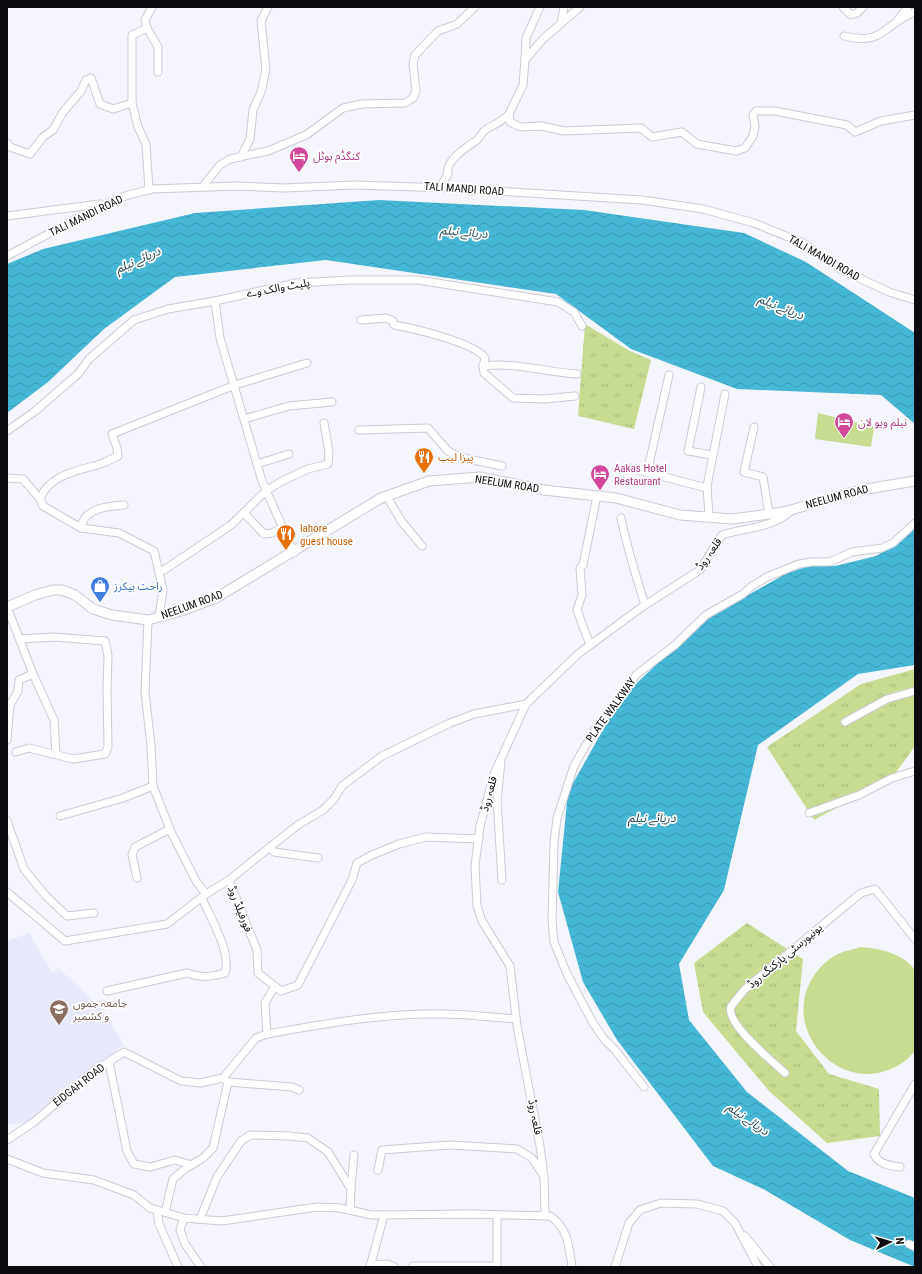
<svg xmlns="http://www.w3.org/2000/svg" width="922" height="1274" font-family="'Roboto Condensed','Noto Sans Arabic',sans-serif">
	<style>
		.built { fill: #e8e9fb }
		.grass { fill: url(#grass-tufts) }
		.green { fill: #c7db91 }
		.water { fill: url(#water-waves) }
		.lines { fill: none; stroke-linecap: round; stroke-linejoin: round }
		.minor-casing { stroke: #cacbd5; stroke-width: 9 }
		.major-casing { stroke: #cacbd5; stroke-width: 11 }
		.minor { stroke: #fff; stroke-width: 7 }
		.major { stroke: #fff; stroke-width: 9 }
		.labels { text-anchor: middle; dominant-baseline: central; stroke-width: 3.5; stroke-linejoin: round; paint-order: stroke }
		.hotel-label { font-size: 11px; fill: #b23c85; stroke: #fff; text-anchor: start }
		.street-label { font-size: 11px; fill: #0b0b0f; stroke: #fff }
		.food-label { font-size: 11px; fill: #c56008; stroke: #fff; text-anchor: start }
		.shop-label { font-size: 11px; fill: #366cbe; stroke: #fff; text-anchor: start }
		.education-label { font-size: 11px; fill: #785e54; stroke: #fff; text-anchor: start }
		.water-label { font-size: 12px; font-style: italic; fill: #1f4e5d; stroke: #fff }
	</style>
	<defs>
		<pattern id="grass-tufts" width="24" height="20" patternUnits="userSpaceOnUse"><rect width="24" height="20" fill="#c7db91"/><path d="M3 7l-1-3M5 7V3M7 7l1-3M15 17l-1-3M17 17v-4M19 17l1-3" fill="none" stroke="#aabb7c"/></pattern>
		<pattern id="water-waves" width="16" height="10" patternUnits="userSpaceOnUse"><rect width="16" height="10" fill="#47b7d8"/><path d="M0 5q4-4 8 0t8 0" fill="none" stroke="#3d9cb8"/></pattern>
	</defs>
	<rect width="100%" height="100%" fill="#f5f5fe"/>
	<polygon class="built" points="29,933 52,973 58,968 100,1007 124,1045 73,1082 26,1123 7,1124 7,941"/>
	<g class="grass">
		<polygon points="585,324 630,351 651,360 634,429 578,416"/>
		<polygon points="915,669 915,746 892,778 814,820 767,747 861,684"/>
		<polygon points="747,923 803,959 796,1031 829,1074 879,1089 880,1136 827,1143 769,1091 703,1012 694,963"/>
	</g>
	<g class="green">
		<polygon points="818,413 874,427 871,447 815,439"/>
		<path d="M 861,947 C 882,949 902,953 915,970 L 915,1051 C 911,1055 907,1060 902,1063 C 841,1103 772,1024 819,969 C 825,962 834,955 843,952 C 849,950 855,949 861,947 Z"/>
	</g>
	<g class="water">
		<polygon points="379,200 584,210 744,233 806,262 915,333 915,424 881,395 737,389 631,349 556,294 326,260 175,277 104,329 48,382 7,413 7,264 43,249 195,213"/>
		<polygon points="915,527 915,665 858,674 758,745 724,890 679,964 689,1020 747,1092 848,1171 915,1198 915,1267 850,1240 765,1190 713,1166 617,1040 583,982 558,892 568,792 621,698 701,622 727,607 787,573 809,566 835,566 876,556 893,546"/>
	</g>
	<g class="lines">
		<defs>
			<g id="minor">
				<polyline points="152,7 145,20 147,28 158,47 158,72"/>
				<polyline points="580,7 543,39 525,60 523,85 509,114 510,122 520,127 541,126 564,131 641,128 652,137 682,132 697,144 736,151 745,148 753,136 755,126 753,115 756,111 775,111 847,125 855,132 881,121 915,115"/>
				<polyline points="843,7 851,15 857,13 863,7"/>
				<polyline points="897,21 908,7"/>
				<polyline points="561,23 564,7"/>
				<polyline points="147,28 132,35 132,103 138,127 146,144 149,190"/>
				<path d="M 844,36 C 885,46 883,24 915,12"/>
				<polyline points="525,60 526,38 540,7"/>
				<polyline points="7,143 10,147 30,154 43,137 53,130 63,112 81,91 86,80 91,78 100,104 113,109 132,103"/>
				<polyline points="241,157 250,139 253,110 261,92 266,69 261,21 268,7"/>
				<polyline points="203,186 220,165 230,159 268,151 306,135 343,108 362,104 405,103 413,98 416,91 413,64 415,55 438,31 457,24 475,7"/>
				<path d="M 440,187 L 448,174 C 445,160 467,147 477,140 C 480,137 482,133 485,130 C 493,125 502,122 509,114"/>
				<polyline points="7,216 100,204"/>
				<polyline points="7,256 93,210 128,195 152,189 238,186 284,188 353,185 449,188 642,200 703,209 754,223 803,243 842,270 889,292 915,300"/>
				<polyline points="215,301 220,338 262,481 294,553"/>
				<path d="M 361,320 L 386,318 L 393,321 L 394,325 C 412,328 476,343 485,358 L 483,366 L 484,373 L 513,398 L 544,399 L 575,396"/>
				<path d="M 483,366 C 517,362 544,372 577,374"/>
				<polyline points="701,387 688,451 712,455"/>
				<polyline points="244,419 289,406 332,402"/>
				<polyline points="754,427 744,472 763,477 769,514"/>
				<polyline points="359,430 428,428 448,451 459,457 502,466"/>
				<polyline points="7,431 34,412 78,374 89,359 134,320 168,309 215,301 296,283 351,280 418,280 558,302 574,312 582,326"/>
				<polyline points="257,464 289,454"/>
				<polyline points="630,468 707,488"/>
				<polyline points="647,473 669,375"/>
				<polyline points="7,478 23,479 40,499"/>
				<polyline points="387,497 402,522 422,546"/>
				<path d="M 124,505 C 109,506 83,508 81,528 L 119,533 L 154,551 L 163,590 L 159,617"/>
				<polyline points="244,513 264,534 272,533 282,528"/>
				<polyline points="709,517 707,486 725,394"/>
				<path d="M 621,518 C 627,548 636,576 645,605"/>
				<path d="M 81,528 L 43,506 L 40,499 C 49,474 79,471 100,464 C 106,462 112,459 118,456 L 117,448 L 112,434 L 235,385 L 307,363"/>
				<polyline points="159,571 164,570 231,525 266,491 282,481 308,469 328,464 329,452 324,423"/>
				<polyline points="7,607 33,674 54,720 56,754"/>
				<polyline points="148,620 145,692 151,746 153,786 171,832 196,881 206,894 229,880 257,950 258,973 281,991 298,985 352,880 357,863 372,855 399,844 426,837 479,839"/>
				<polyline points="590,645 577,610 582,595 580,568 583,565 597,496"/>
				<polyline points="845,722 887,699 915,691"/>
				<polyline points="7,740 10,705 18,691 19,680 33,674"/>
				<polyline points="16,752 29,748 73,759 105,754 108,747 107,689 108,656 105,641 54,637 20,639"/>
				<polyline points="501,762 497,800 502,880"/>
				<polyline points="809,813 859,795 892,778 915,771"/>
				<polyline points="60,816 123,798 153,786"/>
				<polyline points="7,821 24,869 46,896 67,916 94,913"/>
				<polyline points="270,847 298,825 323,810 334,799 342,786 382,756 450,723 474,714 526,704"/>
				<polyline points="137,878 132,855 135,847 170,829"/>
				<polyline points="229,880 270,847 274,852 318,858"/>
				<polyline points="7,892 65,941 167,924 206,894"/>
				<path d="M 107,991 L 187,973 C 200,978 211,977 225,973 C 232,953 210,917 202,898"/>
				<path d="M 267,1034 C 324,1024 382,1013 440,1014 C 465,1014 491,1017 516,1019"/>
				<polyline points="109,1062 127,1151 134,1164 150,1167 175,1160 192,1165"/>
				<path d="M 785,1073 C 773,1062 725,1023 731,1007 C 734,1001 741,995 744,990 L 861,893 L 875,889 L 915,939"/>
				<polyline points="223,1078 256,1038 267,1034 265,1003 275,986"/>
				<polyline points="228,1082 292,1087 299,1090"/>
				<polyline points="644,1087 615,1050 604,1039 593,1023 567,974 554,942 552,921 554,843 557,818 574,766 595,729 637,674 675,645 706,615 743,594 752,586 767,577 799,564 812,562 830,562 852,552 882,548 893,543 915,523"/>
				<polyline points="7,1140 34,1122 91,1073 124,1052 181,1081 200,1083 223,1078"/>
				<path d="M 7,1159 L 43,1173 L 94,1180 L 134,1195 L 150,1208 L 184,1218 L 222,1221 L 317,1207 L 340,1208 L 372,1215 L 473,1214 L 550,1216 C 568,1228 569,1246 572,1267"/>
				<path d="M 900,1167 C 890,1166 878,1164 874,1154 L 915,1084"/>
				<polyline points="378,1170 382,1150 450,1145 517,1149 532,1158 543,1175"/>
				<polyline points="351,1188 354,1155"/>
				<polyline points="157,1210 159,1224 178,1267"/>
				<polyline points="165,1212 173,1179 186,1168 203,1158 213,1148 228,1082 223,1078"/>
				<path d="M 545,1216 L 544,1177 L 540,1146 L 517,1026 L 510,966 L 482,921 L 477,906 L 475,866 L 480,826 L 494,774 L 526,704 L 578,654 L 642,607 L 700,570 L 722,535 C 747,527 770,529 791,511"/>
				<polyline points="184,1218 180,1230 185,1244 201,1267"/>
				<polyline points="200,1219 217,1177 241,1141 250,1135 289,1136 308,1138 328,1152 351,1189 350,1210"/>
				<polyline points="745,1236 770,1267"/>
				<polyline points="909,1244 915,1247"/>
				<polyline points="370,1265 387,1264 394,1267"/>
				<polyline points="413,1266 497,1266"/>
				<polyline points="370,1267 384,1215"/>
				<polyline points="497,1267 497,1215"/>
				<polyline points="615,1267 629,1223 640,1210 661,1203 697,1204 723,1211 735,1223 758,1267"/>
			</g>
			<polyline id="major" points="7,607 35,595 53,590 62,590 75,595 93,609 112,615 148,620 181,611 216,598 381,498 429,481 480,477 544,490 616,498 680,515 732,519 784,512 849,493 878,487 915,481"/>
		</defs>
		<use href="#minor" class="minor-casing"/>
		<use href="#major" class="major-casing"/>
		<use href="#minor" class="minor"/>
		<use href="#major" class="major"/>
	</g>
	<defs>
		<symbol id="hotel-pin" viewBox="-11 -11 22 30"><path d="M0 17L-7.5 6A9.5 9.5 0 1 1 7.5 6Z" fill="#d1479c" stroke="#fff"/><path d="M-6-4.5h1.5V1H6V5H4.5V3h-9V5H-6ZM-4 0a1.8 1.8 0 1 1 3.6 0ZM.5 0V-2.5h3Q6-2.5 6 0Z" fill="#fff"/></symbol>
		<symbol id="restaurant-pin" viewBox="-11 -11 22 30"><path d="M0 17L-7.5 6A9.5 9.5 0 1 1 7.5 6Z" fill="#e8710a" stroke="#fff"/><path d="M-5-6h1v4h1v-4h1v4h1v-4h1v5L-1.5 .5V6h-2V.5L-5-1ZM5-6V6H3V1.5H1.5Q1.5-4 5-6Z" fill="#fff"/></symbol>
		<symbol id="shop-pin" viewBox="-11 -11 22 30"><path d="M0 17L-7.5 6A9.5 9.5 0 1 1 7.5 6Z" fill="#3f7fe0" stroke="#fff"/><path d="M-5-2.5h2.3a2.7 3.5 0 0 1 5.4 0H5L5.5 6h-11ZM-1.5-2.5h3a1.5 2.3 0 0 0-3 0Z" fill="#fff"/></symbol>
		<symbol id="university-pin" viewBox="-11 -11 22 30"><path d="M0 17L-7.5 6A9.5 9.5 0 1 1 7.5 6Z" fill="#8d6e63" stroke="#fff"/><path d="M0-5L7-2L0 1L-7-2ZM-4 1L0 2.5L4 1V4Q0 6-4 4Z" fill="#fff"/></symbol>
	</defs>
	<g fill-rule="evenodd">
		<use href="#hotel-pin" x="288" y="145" width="22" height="30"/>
		<use href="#hotel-pin" x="833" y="411" width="22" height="30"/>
		<use href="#restaurant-pin" x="413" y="446" width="22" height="30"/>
		<use href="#hotel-pin" x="589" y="463" width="22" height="30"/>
		<use href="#restaurant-pin" x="275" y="523" width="22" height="30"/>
		<use href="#shop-pin" x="89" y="575" width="22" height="30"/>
		<use href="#university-pin" x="48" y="998" width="22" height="30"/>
	</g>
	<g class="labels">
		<g class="hotel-label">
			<text x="313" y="156">کنگڈم ہوٹل</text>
			<text x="858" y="422">نیلم ویو لان</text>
			<text x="614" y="468">Aakas Hotel<tspan x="614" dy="13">Restaurant</tspan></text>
		</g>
		<g class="street-label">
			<text transform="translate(464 189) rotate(4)">TALI MANDI ROAD</text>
			<text transform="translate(86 216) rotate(-26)">TALI MANDI ROAD</text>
			<text transform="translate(824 258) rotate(30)">TALI MANDI ROAD</text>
			<text transform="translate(278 288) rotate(-10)">پلیٹ والک وے</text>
			<text transform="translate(507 484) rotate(9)">NEELUM ROAD</text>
			<text transform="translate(837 497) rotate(-15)">NEELUM ROAD</text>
			<text transform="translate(709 554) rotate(-55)">قلعہ روڈ</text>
			<text transform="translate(192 605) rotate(-20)">NEELUM ROAD</text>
			<text transform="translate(611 710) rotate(-54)">PLATE WALKWAY</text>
			<text transform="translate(489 794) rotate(-75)">قلعہ روڈ</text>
			<text transform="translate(240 909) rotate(68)">فورفیلڈ روڈ</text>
			<text transform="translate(785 956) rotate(-40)">یونیورسٹی پارکنگ روڈ</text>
			<text transform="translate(79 1085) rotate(-38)">EIDGAH ROAD</text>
			<text transform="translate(535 1117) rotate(79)">قلعہ روڈ</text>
		</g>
		<g class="food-label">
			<text x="438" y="457">پیزا لیب</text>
			<text x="300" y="528">lahore<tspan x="300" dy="13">guest house</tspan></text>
		</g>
		<g class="shop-label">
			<text x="114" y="586">راحت بیکرز</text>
		</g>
		<g class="education-label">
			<text x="73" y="1003">جامعہ جموں<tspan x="73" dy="13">و کشمیر</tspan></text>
		</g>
		<g class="water-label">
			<text transform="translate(464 232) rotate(5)">دریائے نیلم</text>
			<text transform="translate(138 260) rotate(-24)">دریائے نیلم</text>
			<text transform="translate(781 307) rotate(22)">دریائے نیلم</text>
			<text x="652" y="818">دریائے نیلم</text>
			<text transform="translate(748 1119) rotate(35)">دریائے نیلم</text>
		</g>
	</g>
	<rect width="922" height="1274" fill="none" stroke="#0b0b0f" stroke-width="16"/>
	<g transform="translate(890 1242) rotate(85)" stroke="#ffffff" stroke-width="3" paint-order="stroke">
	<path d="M0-3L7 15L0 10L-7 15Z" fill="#0b0b0f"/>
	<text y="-6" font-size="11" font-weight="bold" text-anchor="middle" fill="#0b0b0f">N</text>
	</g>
</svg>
